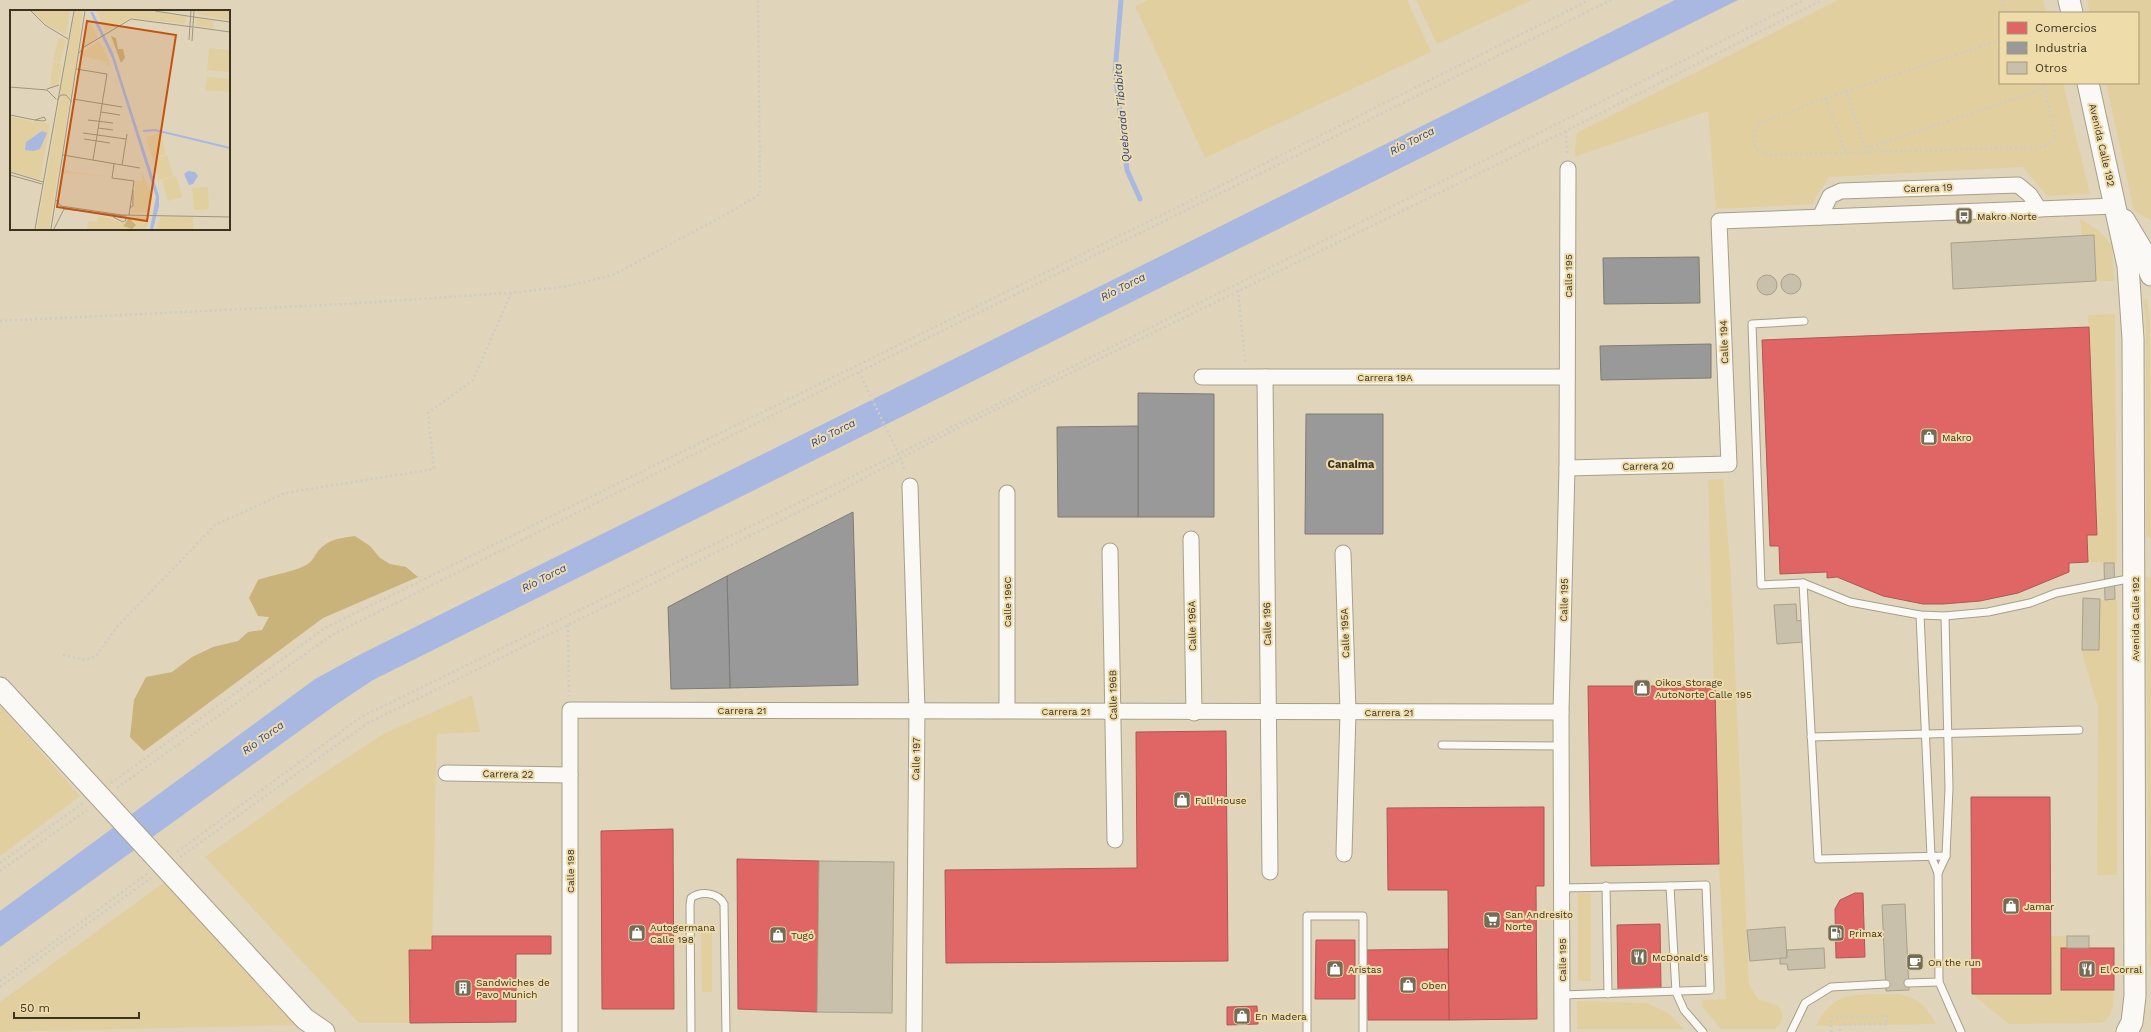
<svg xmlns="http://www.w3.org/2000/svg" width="2151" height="1032" font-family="'Work Sans',sans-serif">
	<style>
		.green { fill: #e2cfa0 }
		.forest { fill: #c9b37b }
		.water { fill: #a9b8e1 }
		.shops { fill: #e06666; stroke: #af5751 }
		.industry { fill: #999; stroke: #7d7b75 }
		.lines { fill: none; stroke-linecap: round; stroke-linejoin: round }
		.stream { stroke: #a9b8e1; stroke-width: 5 }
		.building { fill: #c9c0ab; stroke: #a8a08b }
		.service-casing { stroke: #a79f8a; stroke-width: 9 }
		.minor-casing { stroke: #a79f8a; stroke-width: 17 }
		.secondary-casing { stroke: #a79f8a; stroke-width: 23 }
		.path { stroke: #d0ccc4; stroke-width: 2.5; stroke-dasharray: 2 3; stroke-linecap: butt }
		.service { stroke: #faf9f5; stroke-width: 7 }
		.minor { stroke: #faf9f5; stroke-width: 15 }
		.secondary { stroke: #faf9f5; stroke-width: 21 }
		.labels { text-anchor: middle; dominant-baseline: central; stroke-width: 4; stroke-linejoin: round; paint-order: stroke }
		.street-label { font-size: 10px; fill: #3c3421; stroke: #efdcab }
		.poi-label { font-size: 10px; fill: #3c3421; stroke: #efdcab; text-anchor: start }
		.water-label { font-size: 11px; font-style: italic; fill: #2d4394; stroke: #efdcab }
		.neighbourhood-label { font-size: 11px; font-weight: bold; fill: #3c3421; stroke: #efdcab }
		.inset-river { fill: none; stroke: #a9b8e1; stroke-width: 2 }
		.inset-road { fill: none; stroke: #9e957d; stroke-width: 1 }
		.view { fill: #c65210; fill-opacity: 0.15; stroke: #c65210; stroke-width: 2 }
		.inset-edge { fill: none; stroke: #3c3421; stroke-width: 2 }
	</style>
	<rect width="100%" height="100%" fill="#e0d5ba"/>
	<g class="green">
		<polygon points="1148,0 1407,0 1431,52 1205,158 1135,6"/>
		<polygon points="1416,0 1532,0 1437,44"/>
		<polygon points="1838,0 2043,0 2046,13 2000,13 2000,83 2063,83 2090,194 2047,196 2023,167 1829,177 1812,204 1716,209 1708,111 1574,157 1577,133"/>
		<polygon points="2087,0 2151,0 2151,220 2134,211 2106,83 2138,83 2138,13 2090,13"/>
		<polygon points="2080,219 2098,230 2112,245 2114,281 2096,281 2094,236 2082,236"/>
		<polygon points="2143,299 2147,299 2150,322 2151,538 2146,537 2146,322"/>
		<polygon points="2115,314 2117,563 2088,562 2087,535 2097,535 2088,315"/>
		<path d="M 1723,479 L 1731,575 L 1749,984 L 1758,999 C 1763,1002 1770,1002 1776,1005 C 1786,1011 1783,1025 1774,1029 L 1721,1029 L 1702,1006 L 1703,1000 L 1726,999 L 1719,864 L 1708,480 Z"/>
		<polygon points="2146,577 2151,577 2151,964 2149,968"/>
		<polygon points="2117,599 2117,875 2097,875 2098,707 2081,650 2099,650 2100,600"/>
		<polygon points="472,695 480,732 437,734 432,950 409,951 410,1023 359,1023 205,857 316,778 385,733"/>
		<polygon points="0,706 80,796 0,856"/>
		<polygon points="166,881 301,1025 0,1032 0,1002"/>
		<rect x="1578" y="893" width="13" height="88"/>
		<polygon points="701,933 712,933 712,992 702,992"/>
		<path d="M 2051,936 L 2067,936 L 2067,948 L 2061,948 L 2061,990 L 2114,990 C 2113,1004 2115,1015 2102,1023 L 2009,1024 L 1972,994 L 2051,994 Z"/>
		<path d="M 1900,994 C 1919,999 1927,1007 1936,1024 L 1816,1026 C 1834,987 1863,995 1900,994 Z"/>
		<polygon points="1577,1001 1647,1003 1668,1013 1684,1029 1577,1029"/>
	</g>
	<path class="forest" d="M 355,536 L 370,546 L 380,558 L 390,564 L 406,567 L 418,577 L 323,618 L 144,751 L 130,737 L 134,700 L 146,677 L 172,672 L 192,657 L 213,647 L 238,641 L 248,632 L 262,630 L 269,617 L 258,616 L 249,598 L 258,580 C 271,575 300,571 309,563 C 313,560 315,555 318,551 C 328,539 341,538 355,536 Z"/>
	<polygon class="water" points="1675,0 1738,0 373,680 334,706 0,947 0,911 315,679 363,653"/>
	<g class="shops">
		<polygon points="2089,327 2097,535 2087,535 2088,562 2069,563 2069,572 2018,593 1980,601 1943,604 1923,604 1883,596 1837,577 1827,578 1827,572 1780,574 1779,546 1770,546 1762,340"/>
		<polygon points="1588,686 1715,686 1719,864 1591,866"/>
		<polygon points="1226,731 1228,961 946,963 945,870 1137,868 1136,732"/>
		<polygon points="1971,797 2050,797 2051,994 1972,994"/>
		<polygon points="1544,807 1544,886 1536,886 1537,1019 1449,1020 1448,890 1388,890 1387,808"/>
		<polygon points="673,829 674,1009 602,1009 601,831"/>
		<polygon points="737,859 819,861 817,1012 738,1009"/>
		<polygon points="1855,893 1863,893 1865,957 1836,958 1835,909 1840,900"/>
		<polygon points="1660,924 1661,989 1618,990 1617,925"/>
		<polygon points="432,936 551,936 551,954 516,954 516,1022 410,1023 409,950 432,950"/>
		<polygon points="1316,940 1355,940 1355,999 1315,999"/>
		<rect x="2061" y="948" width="53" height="42"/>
		<polygon points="1448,949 1449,1020 1368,1020 1367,950"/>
		<polygon points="1257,1006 1258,1024 1227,1025 1227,1007"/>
	</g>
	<g class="industry">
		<polygon points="1699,257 1700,303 1604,304 1603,258"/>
		<polygon points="1711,344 1711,378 1601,380 1600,346"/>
		<polygon points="1138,393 1214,394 1214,517 1138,517"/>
		<polygon points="1306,414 1383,414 1383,534 1305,534"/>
		<polygon points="1138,426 1138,517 1058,517 1057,427"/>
		<polygon points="853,512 858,685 730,688 727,576"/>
		<polygon points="727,576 730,688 671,689 668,607"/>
	</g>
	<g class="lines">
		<polyline class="stream" points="1121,0 1115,72 1127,170 1140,199"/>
	</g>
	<g class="building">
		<polygon points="2094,235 2096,281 1953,289 1951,243"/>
		<circle cx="1791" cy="284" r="10"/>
		<circle cx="1767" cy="285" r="10"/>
		<polygon points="2104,563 2114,563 2115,599 2105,600"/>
		<polygon points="2083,598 2100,599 2099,650 2082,650"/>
		<polygon points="1796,604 1797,621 1803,620 1804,642 1777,644 1774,605"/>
		<polygon points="819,861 894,862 892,1013 817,1012"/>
		<polygon points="1905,904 1909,990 1886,991 1882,905"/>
		<polygon points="1785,927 1787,958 1750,961 1747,930"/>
		<rect x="2067" y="936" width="22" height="12"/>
		<polygon points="1824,948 1825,968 1788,970 1787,964 1780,964 1780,958 1787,958 1787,950"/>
	</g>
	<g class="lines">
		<defs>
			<g id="service">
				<polyline points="1804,321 1752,324 1761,585 1803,583 1850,602 1920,615 1945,616 1988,612 2030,603 2056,593 2133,578"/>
				<polyline points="1803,583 1818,859 1946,856"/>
				<polyline points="1920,615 1931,856 1938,873 1939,982 1961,1032"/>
				<polyline points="1811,737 2079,730"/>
				<polyline points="1442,745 1561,746"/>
				<polyline points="1938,873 1946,856 1949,788 1945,616"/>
				<polyline points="1606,886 1608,994"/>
				<polyline points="1561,888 1670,886 1676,992 1684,1010 1703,1032"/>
				<polyline points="1908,983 1939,982"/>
				<polyline points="1562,995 1710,990 1706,885 1670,886"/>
				<path d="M 691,1032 L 690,905 L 691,898 C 701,891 718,892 724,904 L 726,1032"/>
				<polyline points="1307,1032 1307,916 1363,916 1363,1032"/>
				<polyline points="1791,1032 1805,1003 1831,987 1886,984"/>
			</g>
			<g id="minor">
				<polyline points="1820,217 1830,196 1841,191 2018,185 2030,195 2039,209"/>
				<polyline points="1202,377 1567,377"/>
				<polyline points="1265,377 1270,872"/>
				<polyline points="1567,468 1729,464 1719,221 2116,206"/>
				<polyline points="910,486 917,710 914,1032"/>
				<polyline points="1007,493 1007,710"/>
				<polyline points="1191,539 1194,713"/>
				<polyline points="1110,551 1115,840"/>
				<polyline points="1343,553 1348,712 1344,854"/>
				<polyline points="446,773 570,775"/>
				<polyline points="570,1032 570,710 1561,712"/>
				<polyline points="1562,1032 1561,712 1567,468 1568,169"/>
			</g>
			<g id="secondary">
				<polyline points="2069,0 2072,13"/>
				<polyline points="2088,83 2128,266 2133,339 2135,996 2132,1022 2127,1032"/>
				<polyline points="2124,220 2142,250 2151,275"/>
				<polyline points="0,688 305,1019 324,1032"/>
			</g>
		</defs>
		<use href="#service" class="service-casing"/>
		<use href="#minor" class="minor-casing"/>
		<use href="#secondary" class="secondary-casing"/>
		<g class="path">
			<polyline points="2002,0 2006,13"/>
			<polyline points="2000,40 1846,91 1865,149 2045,88 2044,83"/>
			<path d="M 1846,91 L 1761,122 C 1753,130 1752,140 1756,149 L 1770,155 L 2043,147 L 2053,142 L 2055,136 L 2045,88"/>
			<polyline points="1825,98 1846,153"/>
			<polyline points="1566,131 1567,154"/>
			<polyline points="1238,290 1245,362"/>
			<polyline points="0,321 346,304 521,292 567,286 613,275 730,212 760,194 758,0"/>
			<polyline points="859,372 901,459 905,472"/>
			<polyline points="568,625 569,696"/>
			<polyline points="63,655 86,660 96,656 117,627 215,525 285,493 434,469 428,413 473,380 511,293"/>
			<polyline points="111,783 325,628 1178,207 1589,0"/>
			<polyline points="117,788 332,635 859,372 1611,0"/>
			<polyline points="177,852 361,717 898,454 1804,0"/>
			<polyline points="180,857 368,723 831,496 952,431 1566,131 1822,0"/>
			<polyline points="0,863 83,803"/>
			<polyline points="0,871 87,810"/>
			<polyline points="0,981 147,874"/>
			<polyline points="0,987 151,878"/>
			<polyline points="1831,1032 1831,1017 1887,1016 1887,1024 1840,1025 1840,1032"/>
		</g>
		<use href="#service" class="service"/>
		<use href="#minor" class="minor"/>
		<use href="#secondary" class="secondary"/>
	</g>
	<defs>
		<symbol id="bus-square" viewBox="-11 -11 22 22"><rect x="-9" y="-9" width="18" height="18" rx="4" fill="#756c57" stroke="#efdcab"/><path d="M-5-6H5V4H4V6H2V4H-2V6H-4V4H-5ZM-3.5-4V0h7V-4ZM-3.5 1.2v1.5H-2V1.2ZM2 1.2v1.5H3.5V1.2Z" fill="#fff"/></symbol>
		<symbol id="shop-square" viewBox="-11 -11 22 22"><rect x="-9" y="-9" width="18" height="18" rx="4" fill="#756c57" stroke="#efdcab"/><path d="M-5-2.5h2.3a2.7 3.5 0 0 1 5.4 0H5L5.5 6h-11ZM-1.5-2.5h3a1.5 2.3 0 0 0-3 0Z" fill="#fff"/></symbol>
		<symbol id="supermarket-square" viewBox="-11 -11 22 22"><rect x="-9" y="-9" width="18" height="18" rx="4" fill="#756c57" stroke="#efdcab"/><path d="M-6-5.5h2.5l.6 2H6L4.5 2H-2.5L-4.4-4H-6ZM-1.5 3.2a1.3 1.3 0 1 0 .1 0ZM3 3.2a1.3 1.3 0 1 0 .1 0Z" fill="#fff"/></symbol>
		<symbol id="fuel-square" viewBox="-11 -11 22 22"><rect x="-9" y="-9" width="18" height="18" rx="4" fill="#756c57" stroke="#efdcab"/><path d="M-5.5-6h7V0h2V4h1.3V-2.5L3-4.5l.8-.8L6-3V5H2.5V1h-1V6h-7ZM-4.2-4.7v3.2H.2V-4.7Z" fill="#fff"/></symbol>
		<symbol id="restaurant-square" viewBox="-11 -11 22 22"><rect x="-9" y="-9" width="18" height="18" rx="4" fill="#756c57" stroke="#efdcab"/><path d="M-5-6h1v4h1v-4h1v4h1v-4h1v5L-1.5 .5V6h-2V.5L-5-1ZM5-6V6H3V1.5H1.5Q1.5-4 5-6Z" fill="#fff"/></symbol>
		<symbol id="cafe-square" viewBox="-11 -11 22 22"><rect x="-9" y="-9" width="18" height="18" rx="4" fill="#756c57" stroke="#efdcab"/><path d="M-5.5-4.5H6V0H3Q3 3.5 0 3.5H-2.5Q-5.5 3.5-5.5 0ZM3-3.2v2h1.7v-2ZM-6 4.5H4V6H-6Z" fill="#fff"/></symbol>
		<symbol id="building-square" viewBox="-11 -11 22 22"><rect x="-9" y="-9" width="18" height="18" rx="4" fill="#756c57" stroke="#efdcab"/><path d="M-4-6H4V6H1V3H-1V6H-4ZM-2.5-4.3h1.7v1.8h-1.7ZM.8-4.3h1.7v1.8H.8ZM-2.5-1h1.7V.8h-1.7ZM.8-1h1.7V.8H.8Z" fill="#fff"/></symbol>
	</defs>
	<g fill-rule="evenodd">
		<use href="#bus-square" x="1954" y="206" width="20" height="20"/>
		<use href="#shop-square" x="1919" y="427" width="20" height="20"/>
		<use href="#shop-square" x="1632" y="678" width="20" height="20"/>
		<use href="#shop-square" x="1172" y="790" width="20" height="20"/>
		<use href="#shop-square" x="2001" y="896" width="20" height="20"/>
		<use href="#supermarket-square" x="1482" y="910" width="20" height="20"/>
		<use href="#shop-square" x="627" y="923" width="20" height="20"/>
		<use href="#fuel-square" x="1826" y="923" width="20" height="20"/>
		<use href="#shop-square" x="768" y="925" width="20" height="20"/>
		<use href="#restaurant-square" x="1629" y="947" width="20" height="20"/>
		<use href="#cafe-square" x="1905" y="952" width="20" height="20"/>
		<use href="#shop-square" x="1325" y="959" width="20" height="20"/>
		<use href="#restaurant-square" x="2077" y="959" width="20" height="20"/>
		<use href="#shop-square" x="1398" y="975" width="20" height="20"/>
		<use href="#building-square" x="453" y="978" width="20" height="20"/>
		<use href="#shop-square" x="1232" y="1006" width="20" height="20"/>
	</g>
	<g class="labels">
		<g class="street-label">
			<text transform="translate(2102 145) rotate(77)">Avenida Calle 192</text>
			<text transform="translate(1928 188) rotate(-2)">Carrera 19</text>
			<text transform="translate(1568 276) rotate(-90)">Calle 195</text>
			<text transform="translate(1724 342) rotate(-92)">Calle 194</text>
			<text x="1385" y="377">Carrera 19A</text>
			<text transform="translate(1648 466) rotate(-1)">Carrera 20</text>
			<text transform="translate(1564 600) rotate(-89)">Calle 195</text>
			<text transform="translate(1007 602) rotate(-90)">Calle 196C</text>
			<text transform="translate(2135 619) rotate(-90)">Avenida Calle 192</text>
			<text transform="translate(1267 624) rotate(-91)">Calle 196</text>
			<text transform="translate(1192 626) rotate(-91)">Calle 196A</text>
			<text transform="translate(1345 633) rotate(-92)">Calle 195A</text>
			<text transform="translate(1113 695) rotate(-91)">Calle 196B</text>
			<text x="742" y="710">Carrera 21</text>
			<text x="1066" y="711">Carrera 21</text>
			<text x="1389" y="712">Carrera 21</text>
			<text transform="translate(916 759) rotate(-89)">Calle 197</text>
			<text transform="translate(508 774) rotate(1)">Carrera 22</text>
			<text transform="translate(570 871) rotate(-90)">Calle 198</text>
			<text transform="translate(1562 960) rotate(-90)">Calle 195</text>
		</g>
		<g class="poi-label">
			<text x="1977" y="216">Makro Norte</text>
			<text x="1942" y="437">Makro</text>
			<text x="1655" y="682">Oikos Storage<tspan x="1655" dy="12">AutoNorte Calle 195</tspan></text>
			<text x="1195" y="800">Full House</text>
			<text x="2024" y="906">Jamar</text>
			<text x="1505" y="914">San Andresito<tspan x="1505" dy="12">Norte</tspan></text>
			<text x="650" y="927">Autogermana<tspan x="650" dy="12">Calle 198</tspan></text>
			<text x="1849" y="933">Primax</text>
			<text x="791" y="935">Tugó</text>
			<text x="1652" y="957">McDonald's</text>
			<text x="1928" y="962">On the run</text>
			<text x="1348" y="969">Aristas</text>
			<text x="2100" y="969">El Corral</text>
			<text x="476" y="982">Sandwiches de<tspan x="476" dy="12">Pavo Munich</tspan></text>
			<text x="1421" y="985">Oben</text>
			<text x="1255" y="1016">En Madera</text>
		</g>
		<g class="water-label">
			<text transform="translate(1122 113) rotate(-95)">Quebrada Tibabita</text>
			<text transform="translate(1412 141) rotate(-27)">Río Torca</text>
			<text transform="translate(1123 287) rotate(-27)">Río Torca</text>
			<text transform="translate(833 433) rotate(-27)">Río Torca</text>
			<text transform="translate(544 578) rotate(-27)">Río Torca</text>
			<text transform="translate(263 738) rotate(-36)">Río Torca</text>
		</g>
		<g class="neighbourhood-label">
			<text x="1351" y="464">Canaima</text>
		</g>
	</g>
	<g transform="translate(10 10)">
		<rect width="220" height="220" fill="#e0d5ba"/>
		<path d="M 22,1 L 60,1 L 56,25 L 36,14 ZM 65,1 L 73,1 L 61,89 L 59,86 L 50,85 ZM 86,1 L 139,1 L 176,6 L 175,14 L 121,8 L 96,21 ZM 186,1 L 220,1 L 220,10 L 189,5 ZM 77,7 L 88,27 L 73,37 ZM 186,8 L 203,11 L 203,18 L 186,16 ZM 48,28 L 54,29 L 56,32 L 50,52 L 43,51 ZM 89,31 L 98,48 L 100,56 L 96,56 L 97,52 L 72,46 L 73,42 ZM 199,38 L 220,40 L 220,62 L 197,60 ZM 43,52 L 50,53 L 52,56 L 48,75 L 40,78 ZM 197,67 L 220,69 L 220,82 L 195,80 ZM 55,86 L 60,90 L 39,219 L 27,219 L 50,88 ZM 0,107 L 40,114 L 30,170 L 0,161 ZM 150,123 L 156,144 L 142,148 L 136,127 ZM 157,145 L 163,166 L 149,170 L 143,149 ZM 56,158 L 56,161 L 101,167 L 57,163 L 53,165 ZM 131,159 L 142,186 L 141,196 L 140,202 L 121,203 L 124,197 L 125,170 L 133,171 ZM 166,166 L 172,187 L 158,191 L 152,170 ZM 198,177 L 199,199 L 184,200 L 182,178 ZM 139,205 L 136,219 L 77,219 L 78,211 L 87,212 L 89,206 L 114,213 L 119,207 ZM 151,206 L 183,207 L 183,219 L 147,219 Z" fill="#e2cfa0"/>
		<path d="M 101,26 L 106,28 L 108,39 L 113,39 L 115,48 L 111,53 ZM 119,208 L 126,215 L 122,219 L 113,216 Z" fill="#c9b37b"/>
		<path d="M 80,2 L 83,2 L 103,43 L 149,186 L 149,196 L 143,219 L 140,219 L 146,187 L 102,48 ZM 32,121 L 37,123 L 30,139 L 23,141 L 15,140 L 16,132 ZM 178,161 L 185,162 L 188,166 L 183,174 L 179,175 L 174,164 Z" fill="#a9b8e1"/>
		<path class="inset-river" d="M 133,121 L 145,120 L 220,138"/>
		<path class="inset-road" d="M 21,1 L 35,15 L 58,29M 145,1 L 184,7M 184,7 L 220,12M 184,17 L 220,22M 179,30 L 181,1M 182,31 L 184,1M 69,43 L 74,37 L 121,9 L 183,17M 66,59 L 97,64 L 83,150M 0,77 L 37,80 L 46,89M 37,79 L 49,75M 63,89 L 112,97M 47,90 L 51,85 L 56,85 L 62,92M 91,102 L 110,105M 0,105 L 25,110 L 33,111 L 36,110 L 34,107 L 25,110M 78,110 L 103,113M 88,118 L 103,120M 73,123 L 116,129M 74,129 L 100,133M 53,145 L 130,158M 104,154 L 102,168 L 124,171 L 119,205M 112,155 L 117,124M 0,162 L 33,172M 0,165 L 32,174M 46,190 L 51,196 L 112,205 L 220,207M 120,198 L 123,196 L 123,180M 103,207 L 113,212 L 116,210 L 115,207M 25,219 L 64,1M 41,219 L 75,1M 44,219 L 54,199 L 116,206"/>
		<path class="view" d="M 77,11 L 166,25 L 137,211 L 47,197 Z"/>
		<rect width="220" height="220" class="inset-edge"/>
	</g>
	<rect x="1999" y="12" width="140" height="72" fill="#efdcab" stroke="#a79974"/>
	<rect x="2007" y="22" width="20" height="12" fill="#e06666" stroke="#a79974"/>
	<text x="2035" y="32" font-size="12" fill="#3c3421">Comercios</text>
	<rect x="2007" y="42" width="20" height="12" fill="#999999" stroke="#a79974"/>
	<text x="2035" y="52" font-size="12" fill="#3c3421">Industria</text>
	<rect x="2007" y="62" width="20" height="12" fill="#c9c0ab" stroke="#a79974"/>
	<text x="2035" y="72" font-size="12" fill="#3c3421">Otros</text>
	<path d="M14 1012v6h125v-6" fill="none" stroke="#3c3421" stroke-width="2"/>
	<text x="20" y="1012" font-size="12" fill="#3c3421" stroke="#efdcab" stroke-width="3" paint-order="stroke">50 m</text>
</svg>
